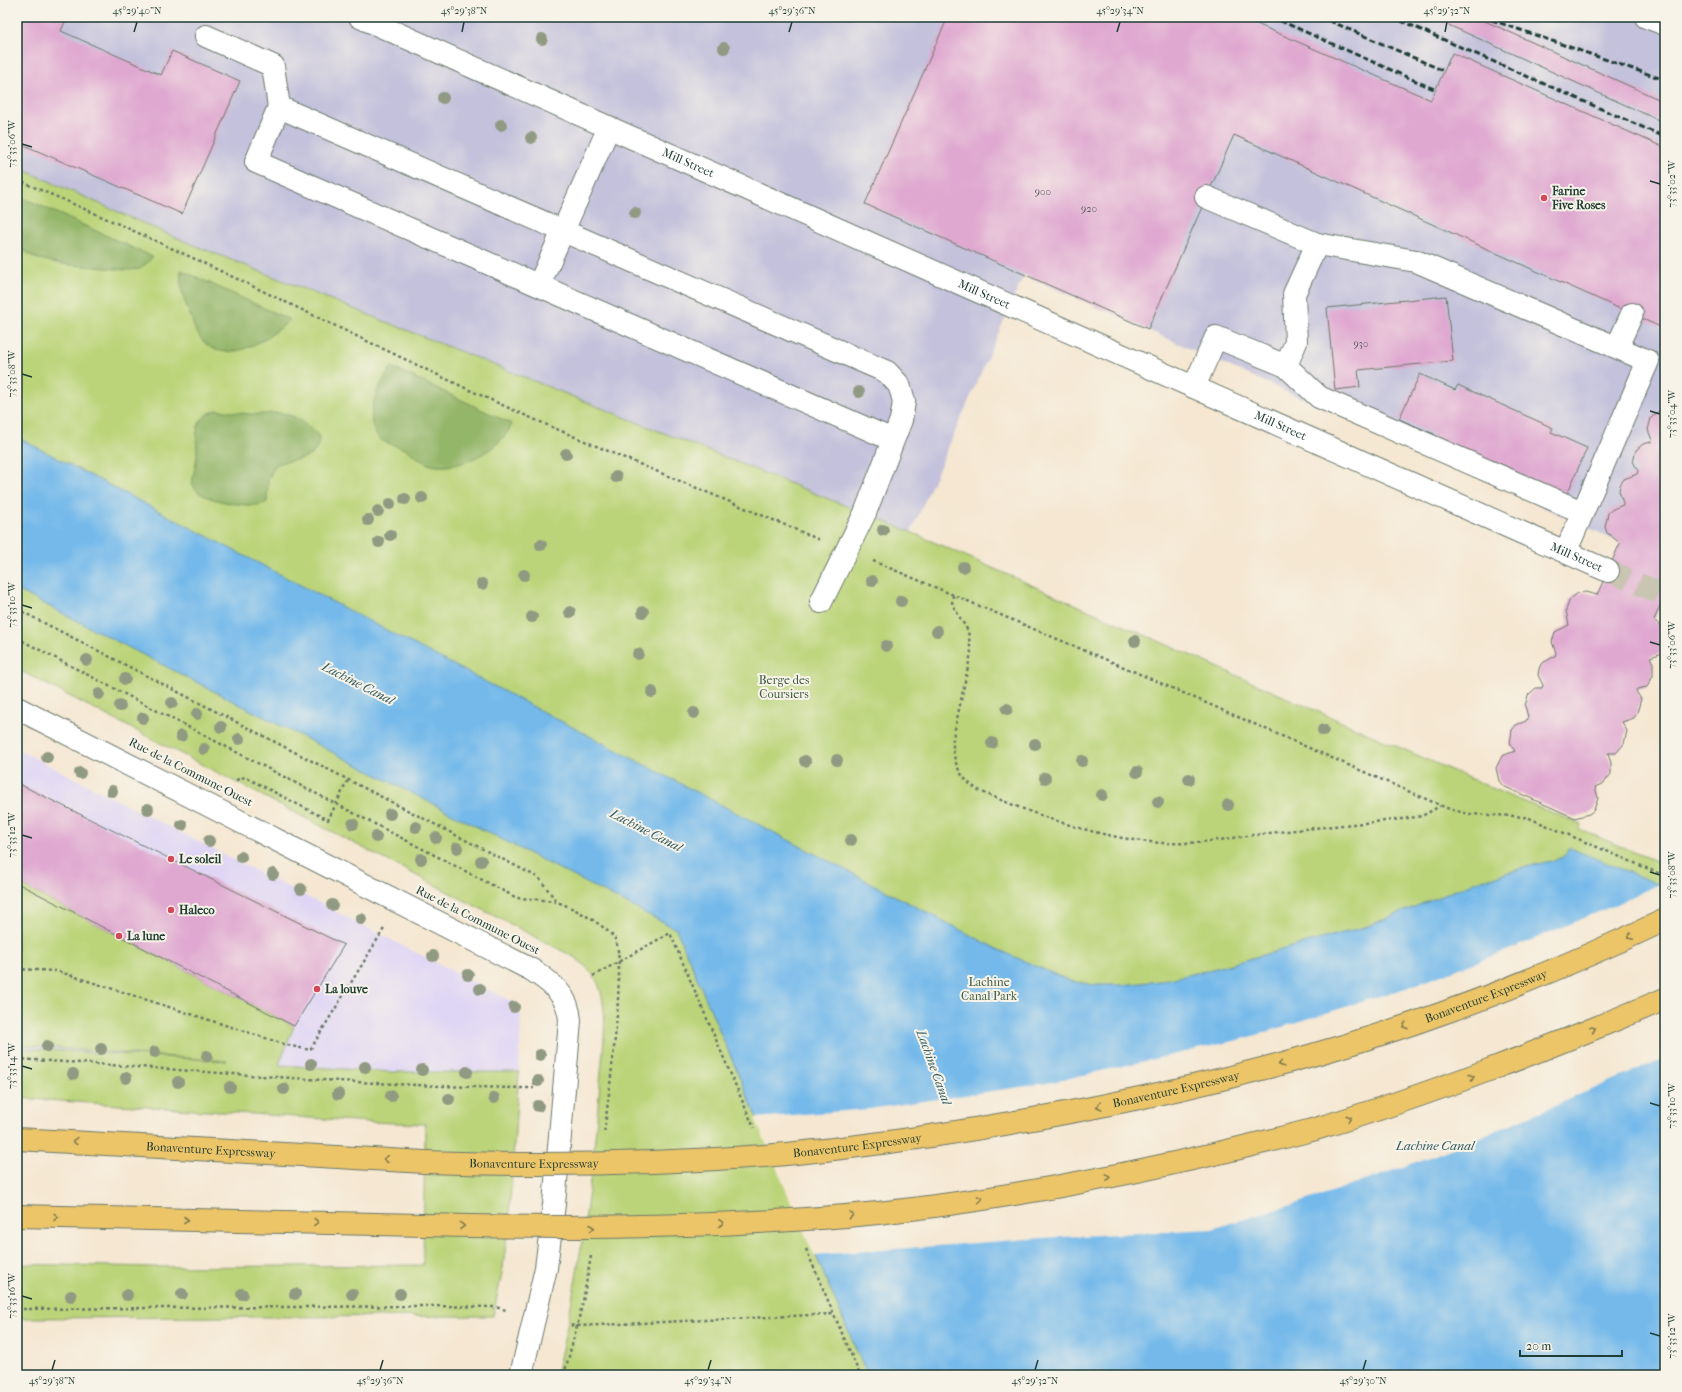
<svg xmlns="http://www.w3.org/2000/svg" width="1682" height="1392" font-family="'IM FELL French Canon',serif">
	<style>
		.built { fill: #dfd5f5 }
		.industrial { fill: #c3c1db }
		.green { fill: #bbd479; stroke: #6d8856 }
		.forest { fill: #94b669; stroke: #5a7a4e }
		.water { fill: #74b9ea; stroke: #4a7b8f }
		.pier { fill: #f5e7d1 }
		.building { fill: #dfa8d0 }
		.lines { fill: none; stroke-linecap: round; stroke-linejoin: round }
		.minor-tunnel { stroke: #cac5b2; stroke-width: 22; stroke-dasharray: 22 11; stroke-linecap: butt }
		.minor-casing { stroke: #6a786b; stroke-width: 24 }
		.highway-casing { stroke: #6a786b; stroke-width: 24 }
		.path { stroke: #6a786b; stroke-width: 2.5; stroke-dasharray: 3 3; stroke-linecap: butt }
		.minor { stroke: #fff; stroke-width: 22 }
		.highway { stroke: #edc569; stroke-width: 22 }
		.rail { stroke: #1f3d34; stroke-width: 3; stroke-dasharray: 6 3; stroke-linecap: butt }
		.highway-bridge-casing { stroke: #6a786b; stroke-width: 24; stroke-linecap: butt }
		.highway-bridge { stroke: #edc569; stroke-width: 22 }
		.tree { fill: #909a82 }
		.oneway { stroke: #7c7a4c }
		.ticks { fill: none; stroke: #1f3d34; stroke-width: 1.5 }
		.poi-dot { fill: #d1495b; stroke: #f7f3e8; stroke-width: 1.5 }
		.labels { text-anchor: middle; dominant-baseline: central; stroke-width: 4; stroke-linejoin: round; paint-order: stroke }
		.number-label { font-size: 10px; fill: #4f585b }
		.street-label { font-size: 12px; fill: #1f3d34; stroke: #f7f3e8 }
		.poi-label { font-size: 12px; font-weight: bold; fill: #1f3d34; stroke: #f7f3e8; text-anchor: start }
		.park-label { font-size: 12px; fill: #3e5b42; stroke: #f7f3e8 }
		.water-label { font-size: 13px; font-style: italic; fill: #345c62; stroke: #f7f3e8 }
		.neatline { fill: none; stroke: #1f3d34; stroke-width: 1.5 }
		.ticks-label { font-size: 10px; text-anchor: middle; fill: #1f3d34 }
	</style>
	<rect width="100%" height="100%" fill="#f7f3e8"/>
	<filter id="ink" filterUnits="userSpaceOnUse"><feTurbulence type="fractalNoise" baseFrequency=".025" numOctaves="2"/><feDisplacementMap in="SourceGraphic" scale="8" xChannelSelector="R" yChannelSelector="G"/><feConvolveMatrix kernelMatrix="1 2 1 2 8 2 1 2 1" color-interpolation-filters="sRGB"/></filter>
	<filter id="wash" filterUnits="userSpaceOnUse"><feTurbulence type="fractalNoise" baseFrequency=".012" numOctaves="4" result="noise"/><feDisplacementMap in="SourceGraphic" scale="16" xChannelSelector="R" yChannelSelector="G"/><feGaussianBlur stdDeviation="0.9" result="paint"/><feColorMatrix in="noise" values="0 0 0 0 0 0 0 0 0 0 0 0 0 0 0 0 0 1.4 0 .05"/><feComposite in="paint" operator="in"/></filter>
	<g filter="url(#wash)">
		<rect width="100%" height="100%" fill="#f5e7d1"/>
		<polygon class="built" points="17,749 515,1003 521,1015 519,1072 392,1072 17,1048"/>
		<polygon class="industrial" points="17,17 1665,17 1665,563 1434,457 1024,275 911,532 179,239 17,167"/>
		<g class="green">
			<path d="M 17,167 L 179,239 L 911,532 L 1512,797 L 1581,824 L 1579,829 L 1665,865 L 1665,1375 L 556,1375 C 579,1279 592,1181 600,1083 C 602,1053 609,1019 600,989 C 596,976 586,965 574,957 L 17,669 Z"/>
			<polygon points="17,883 294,1026 279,1065 392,1072 519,1072 509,1218 503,1268 493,1316 17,1318 17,1264 154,1267 423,1265 425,1124 369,1122 17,1098 17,1048 227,1061 17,1045"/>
		</g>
		<g class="forest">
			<polygon points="17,195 153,257 140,269 127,270 62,264 35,258 17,246"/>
			<path d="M 181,270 L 290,320 C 267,340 221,372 198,334 C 194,329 193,323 191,317 C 184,301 179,288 181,270 Z"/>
			<path d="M 392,367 L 512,424 C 502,449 455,474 428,464 C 420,461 413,453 405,449 C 397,445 384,444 378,437 C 362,417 379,383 392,367 Z"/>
			<path d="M 217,410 C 228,411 239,413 251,414 C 260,415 267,413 276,413 C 293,412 308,425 319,436 C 319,464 292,457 275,465 L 268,480 L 267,502 C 254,510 210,501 198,492 C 196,490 194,486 192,484 C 193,475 196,465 197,456 C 197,435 192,418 217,410 Z"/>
		</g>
		<polygon class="water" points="17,437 997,949 1070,981 1095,985 1122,985 1160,981 1205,971 1368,926 1475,882 1537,864 1556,860 1564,856 1570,848 1665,887 1665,1375 867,1375 676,929 17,590"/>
		<polygon class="pier" points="1661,883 1665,885 1665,1058 1469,1142 1379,1176 1295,1204 1212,1229 1041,1238 814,1255 755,1118 869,1109 1048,1083 1247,1038 1412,986 1506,951 1608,908"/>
		<g id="blocks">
			<g class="building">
				<polygon points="17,17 67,17 61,31 161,75 172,51 240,81 182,214 17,142"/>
				<polygon points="948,17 1241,17 1431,100 1452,53 1665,148 1665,329 1234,135 1148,329 865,204"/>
				<polygon points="1431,17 1476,17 1665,102 1665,123"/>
				<polygon points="1446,296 1453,361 1358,370 1360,387 1335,390 1327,308"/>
				<polygon points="1420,374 1455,390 1458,385 1553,428 1551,432 1587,448 1567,494 1433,438 1434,434 1399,419"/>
				<polygon points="1665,410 1665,594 1654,620 1665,630 1665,650 1660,654 1650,657 1653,663 1653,676 1647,687 1637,689 1636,691 1641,699 1637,713 1634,718 1622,722 1627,731 1624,744 1616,753 1608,753 1611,763 1611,774 1604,783 1595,787 1598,798 1594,810 1589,814 1575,818 1503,786 1499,781 1496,768 1502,756 1515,751 1510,744 1512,730 1516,725 1526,721 1528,717 1525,706 1528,695 1536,688 1542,688 1543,685 1538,675 1539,669 1541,664 1555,656 1556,653 1552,642 1555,632 1569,625 1566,610 1570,599 1578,593 1585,592 1597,595 1620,543 1607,533 1605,527 1608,513 1613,509 1623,505 1623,503 1619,491 1620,485 1624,479 1637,474 1638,471 1633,461 1636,450 1643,444 1651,442 1652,440 1648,430 1651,418 1659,411"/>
				<polygon points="17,783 344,945 294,1026 17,883"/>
			</g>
		</g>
	</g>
	<g filter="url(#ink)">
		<use href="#blocks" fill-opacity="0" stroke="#6a786b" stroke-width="1"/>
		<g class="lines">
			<polyline class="minor-tunnel" points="1608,571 1665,595"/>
			<defs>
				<g id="minor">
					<path id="s1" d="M 360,17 L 1608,571"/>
					<polyline points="1646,17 1665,24"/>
					<polyline points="206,36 273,66 279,107"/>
					<polyline points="1206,197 1317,244 1294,294 1296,342 1286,366"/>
					<polyline points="1317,244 1416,261 1648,361 1566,551"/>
					<polyline points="539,285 609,127"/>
					<polyline points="1617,347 1632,314"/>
					<polyline points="1194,387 1216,337 1286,366 1319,397 1582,512"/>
					<polyline points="821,602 865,513 901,420 904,402 902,394 899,385 887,372 279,107 256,162 893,440"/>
					<path d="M 17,708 L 532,970 C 552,983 569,996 570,1021 L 554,1204 L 546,1268 L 521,1375"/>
				</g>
				<g id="highway">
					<path d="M 1312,1130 C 1433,1094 1549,1048 1665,999"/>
					<path id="s2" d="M 17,1139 L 425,1162"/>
					<polyline points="17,1216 423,1225"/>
				</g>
			</defs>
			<use href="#minor" class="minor-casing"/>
			<use href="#highway" class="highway-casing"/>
			<g class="path">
				<path d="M 17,180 C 173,245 325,322 478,394 C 591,446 707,491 820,540"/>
				<polyline points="873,561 1126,668 1449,809 1469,814 1516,816 1529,818 1665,876"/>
				<path d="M 953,595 L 952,604 L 968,631 L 971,653 L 953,738 C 952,761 959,779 980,791 C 1037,816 1100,839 1163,843 C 1195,845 1230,838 1262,834 C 1309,828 1356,824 1403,819 L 1422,816 L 1440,806"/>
				<polyline points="17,609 539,878 557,902"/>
				<polyline points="17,615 20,610"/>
				<path d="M 17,638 L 517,898 C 530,899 544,899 556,902 C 570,905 608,927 615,939 C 627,962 608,1100 604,1134"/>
				<polyline points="236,780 245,777 328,820 348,780"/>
				<polyline points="17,969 57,971 287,1045 310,1050 385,927"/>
				<polyline points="593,976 670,933 754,1128"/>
				<path d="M 17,1059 C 189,1069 361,1087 534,1088"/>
				<polyline points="806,1249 860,1375"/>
				<polyline points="591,1256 583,1301 577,1326 834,1314"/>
				<polyline points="17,1309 430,1306 495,1307 506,1310"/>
				<polyline points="565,1372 570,1375"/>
				<polyline points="564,1375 577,1326 568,1325"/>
			</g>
			<use href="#minor" class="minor"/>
			<use href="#highway" class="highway"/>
			<g class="rail">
				<polyline points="1272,17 1436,90"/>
				<polyline points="1321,17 1444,71"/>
				<polyline points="1392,17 1665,137"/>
				<polyline points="1483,17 1665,80"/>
			</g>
			<defs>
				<g id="highway-bridge">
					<path id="s3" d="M 425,1162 C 538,1166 652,1164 764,1156 C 871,1147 977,1130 1081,1110 C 1203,1086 1324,1056 1440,1014 C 1517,987 1591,955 1665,920"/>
					<path d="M 423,1225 C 574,1229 727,1228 878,1213 C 1025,1197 1169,1167 1312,1130"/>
				</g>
			</defs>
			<use href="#highway-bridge" class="highway-bridge-casing"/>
			<use href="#highway-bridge" class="highway-bridge"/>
		</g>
		<g class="tree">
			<circle cx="542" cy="39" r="6"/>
			<circle cx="724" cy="48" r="6"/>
			<circle cx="443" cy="98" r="6"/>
			<circle cx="501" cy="125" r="6"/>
			<circle cx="531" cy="138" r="6"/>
			<circle cx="635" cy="213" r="6"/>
			<circle cx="859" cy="392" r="6"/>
			<circle cx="566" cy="454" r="6"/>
			<circle cx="616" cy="477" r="6"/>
			<circle cx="422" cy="498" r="6"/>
			<circle cx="405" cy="499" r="6"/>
			<circle cx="390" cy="504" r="6"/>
			<circle cx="378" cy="511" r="6"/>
			<circle cx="368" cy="520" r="6"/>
			<circle cx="883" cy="530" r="6"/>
			<circle cx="390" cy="535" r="6"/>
			<circle cx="379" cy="542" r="6"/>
			<circle cx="541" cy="545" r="6"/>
			<circle cx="963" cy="567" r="6"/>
			<circle cx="524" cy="575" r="6"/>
			<circle cx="872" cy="581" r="6"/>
			<circle cx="482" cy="584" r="6"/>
			<circle cx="901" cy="601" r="6"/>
			<circle cx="570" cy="612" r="6"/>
			<circle cx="643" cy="612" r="6"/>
			<circle cx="532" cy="617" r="6"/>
			<circle cx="937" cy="631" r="6"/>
			<circle cx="1135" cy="641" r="6"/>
			<circle cx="886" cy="646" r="6"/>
			<circle cx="638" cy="654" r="6"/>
			<circle cx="87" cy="660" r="6"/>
			<circle cx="125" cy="679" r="6"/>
			<circle cx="652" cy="692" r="6"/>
			<circle cx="99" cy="694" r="6"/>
			<circle cx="172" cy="703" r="6"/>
			<circle cx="120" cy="706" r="6"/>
			<circle cx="1007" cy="709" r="6"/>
			<circle cx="694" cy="713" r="6"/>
			<circle cx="197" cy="714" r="6"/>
			<circle cx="143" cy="718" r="6"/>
			<circle cx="221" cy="727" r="6"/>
			<circle cx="1323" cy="730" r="6"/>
			<circle cx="181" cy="736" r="6"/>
			<circle cx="239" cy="739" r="6"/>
			<circle cx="992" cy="743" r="6"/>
			<circle cx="1035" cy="744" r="6"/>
			<circle cx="204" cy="749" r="6"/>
			<circle cx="47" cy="757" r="6"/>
			<circle cx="837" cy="760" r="6"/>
			<circle cx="805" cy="761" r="6"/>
			<circle cx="1082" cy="761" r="6"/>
			<circle cx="1137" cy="772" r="6"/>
			<circle cx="80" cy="773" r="6"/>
			<circle cx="1045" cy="778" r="6"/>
			<circle cx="1189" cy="779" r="6"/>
			<circle cx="112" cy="791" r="6"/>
			<circle cx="1102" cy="795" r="6"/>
			<circle cx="1158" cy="802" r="6"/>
			<circle cx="1228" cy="805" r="6"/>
			<circle cx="148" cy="809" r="6"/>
			<circle cx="390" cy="814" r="6"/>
			<circle cx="353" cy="824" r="6"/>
			<circle cx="182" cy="825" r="6"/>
			<circle cx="416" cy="827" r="6"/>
			<circle cx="376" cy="837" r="6"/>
			<circle cx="436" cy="838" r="6"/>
			<circle cx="851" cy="840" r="6"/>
			<circle cx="209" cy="841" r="6"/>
			<circle cx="457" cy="848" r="6"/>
			<circle cx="241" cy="857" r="6"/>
			<circle cx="421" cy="859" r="6"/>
			<circle cx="481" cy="861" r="6"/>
			<circle cx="273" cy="874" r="6"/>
			<circle cx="301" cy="889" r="6"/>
			<circle cx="332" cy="905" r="6"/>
			<circle cx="361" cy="919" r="6"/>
			<circle cx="433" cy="956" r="6"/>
			<circle cx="468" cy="975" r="6"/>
			<circle cx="480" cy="989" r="6"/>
			<circle cx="514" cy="1007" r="6"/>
			<circle cx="47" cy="1046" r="6"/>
			<circle cx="101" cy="1049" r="6"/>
			<circle cx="155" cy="1052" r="6"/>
			<circle cx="540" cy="1055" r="6"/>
			<circle cx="207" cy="1056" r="6"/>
			<circle cx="311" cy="1064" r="6"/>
			<circle cx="365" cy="1067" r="6"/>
			<circle cx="422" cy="1070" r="6"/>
			<circle cx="467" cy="1072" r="6"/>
			<circle cx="73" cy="1074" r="6"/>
			<circle cx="126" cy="1078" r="6"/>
			<circle cx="538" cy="1081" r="6"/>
			<circle cx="178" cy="1082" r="6"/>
			<circle cx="230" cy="1087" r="6"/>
			<circle cx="284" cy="1089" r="6"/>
			<circle cx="338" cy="1094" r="6"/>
			<circle cx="391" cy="1096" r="6"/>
			<circle cx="494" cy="1098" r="6"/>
			<circle cx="449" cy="1099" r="6"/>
			<circle cx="538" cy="1106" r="6"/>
			<circle cx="182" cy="1294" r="6"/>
			<circle cx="242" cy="1294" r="6"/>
			<circle cx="295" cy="1294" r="6"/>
			<circle cx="352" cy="1294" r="6"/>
			<circle cx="400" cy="1294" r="6"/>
			<circle cx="127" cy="1295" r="6"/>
			<circle cx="71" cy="1296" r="6"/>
		</g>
		<defs><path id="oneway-chevron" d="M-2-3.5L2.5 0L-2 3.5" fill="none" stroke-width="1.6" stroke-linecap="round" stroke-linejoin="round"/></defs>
		<g class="oneway">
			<use href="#oneway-chevron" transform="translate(1630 937) rotate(155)"/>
			<use href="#oneway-chevron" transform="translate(1405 1026) rotate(161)"/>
			<use href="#oneway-chevron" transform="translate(1593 1029) rotate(-23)"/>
			<use href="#oneway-chevron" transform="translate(1281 1064) rotate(164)"/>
			<use href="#oneway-chevron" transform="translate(1472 1077) rotate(-20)"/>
			<use href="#oneway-chevron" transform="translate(1099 1106) rotate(169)"/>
			<use href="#oneway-chevron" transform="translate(1349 1118) rotate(-17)"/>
			<use href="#oneway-chevron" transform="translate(75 1141) rotate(-177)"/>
			<use href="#oneway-chevron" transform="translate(386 1159) rotate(-177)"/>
			<use href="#oneway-chevron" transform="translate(1108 1177) rotate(-11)"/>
			<use href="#oneway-chevron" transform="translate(980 1199) rotate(-9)"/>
			<use href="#oneway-chevron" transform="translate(851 1215) rotate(-5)"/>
			<use href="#oneway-chevron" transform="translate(56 1217) rotate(2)"/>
			<use href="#oneway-chevron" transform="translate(186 1220)"/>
			<use href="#oneway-chevron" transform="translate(316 1222) rotate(1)"/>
			<use href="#oneway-chevron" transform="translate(721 1223) rotate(-2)"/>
			<use href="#oneway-chevron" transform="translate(462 1226) rotate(2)"/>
			<use href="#oneway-chevron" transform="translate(592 1228)"/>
		</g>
	</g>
	<path class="ticks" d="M 134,32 L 137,22M 462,32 L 464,22M 789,32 L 792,22M 1117,32 L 1120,22M 1445,32 L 1447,22M 22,144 L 32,147M 1650,181 L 1660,184M 22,374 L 32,377M 1650,411 L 1660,414M 22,605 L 32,608M 1650,642 L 1660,645M 22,835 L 32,838M 1650,872 L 1660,875M 22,1066 L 32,1069M 1650,1103 L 1660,1106M 22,1296 L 32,1299M 1650,1333 L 1660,1336M 52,1370 L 55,1360M 380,1370 L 383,1360M 708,1370 L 711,1360M 1035,1370 L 1038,1360M 1363,1370 L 1366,1360"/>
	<g class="poi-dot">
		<circle cx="1544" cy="198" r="4"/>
		<circle cx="171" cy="859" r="4"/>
		<circle cx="171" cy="910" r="4"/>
		<circle cx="119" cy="936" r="4"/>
		<circle cx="317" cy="989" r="4"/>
	</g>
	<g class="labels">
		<g class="number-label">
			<text x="1043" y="192">900</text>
			<text x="1089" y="209">920</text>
			<text x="1361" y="344">930</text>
		</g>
		<g class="street-label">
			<text stroke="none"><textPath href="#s1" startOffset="359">Mill Street</textPath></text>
			<text stroke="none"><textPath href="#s1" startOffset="683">Mill Street</textPath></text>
			<text stroke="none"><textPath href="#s1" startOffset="1007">Mill Street</textPath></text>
			<text stroke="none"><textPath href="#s1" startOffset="1331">Mill Street</textPath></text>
			<text transform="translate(191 772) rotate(27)">Rue de la Commune Ouest</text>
			<text transform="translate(478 920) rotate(27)">Rue de la Commune Ouest</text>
			<text stroke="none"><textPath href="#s3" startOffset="1081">Bonaventure Expressway</textPath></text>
			<text stroke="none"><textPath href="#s3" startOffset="757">Bonaventure Expressway</textPath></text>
			<text stroke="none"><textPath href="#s3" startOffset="433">Bonaventure Expressway</textPath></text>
			<text stroke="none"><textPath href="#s2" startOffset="194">Bonaventure Expressway</textPath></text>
			<text stroke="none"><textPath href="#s3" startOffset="109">Bonaventure Expressway</textPath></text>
		</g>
		<g class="poi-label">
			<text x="1552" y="191">Farine<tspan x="1552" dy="14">Five Roses</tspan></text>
			<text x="179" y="859">Le soleil</text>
			<text x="179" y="910">Haleco</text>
			<text x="127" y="936">La lune</text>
			<text x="325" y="989">La louve</text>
		</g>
		<g class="park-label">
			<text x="784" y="680">Berge des<tspan x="784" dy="14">Coursiers</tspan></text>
			<text x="989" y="982">Lachine<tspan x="989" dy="14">Canal Park</tspan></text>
		</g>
		<g class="water-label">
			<text transform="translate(358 683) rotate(27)">Lachine Canal</text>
			<text transform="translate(646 830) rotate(27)">Lachine Canal</text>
			<text transform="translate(934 1067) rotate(70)">Lachine Canal</text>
			<text x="1435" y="1145">Lachine Canal</text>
		</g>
	</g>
	<rect width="1682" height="1392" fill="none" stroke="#f7f3e8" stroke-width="44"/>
	<path d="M1520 1350v6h102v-6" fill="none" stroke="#1f3d34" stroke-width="2"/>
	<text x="1526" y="1350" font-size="12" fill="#1f3d34" stroke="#f7f3e8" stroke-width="3" paint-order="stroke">20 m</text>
	<rect x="22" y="22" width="1638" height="1348" class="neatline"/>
	<g class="ticks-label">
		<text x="137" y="14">45°29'40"N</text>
		<text x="464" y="14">45°29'38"N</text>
		<text x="792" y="14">45°29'36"N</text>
		<text x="1120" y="14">45°29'34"N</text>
		<text x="1447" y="14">45°29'32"N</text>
		<text transform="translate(11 144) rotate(-90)" y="4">73°33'06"W</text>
		<text transform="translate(1671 184) rotate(-90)" y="4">73°33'02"W</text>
		<text transform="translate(11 374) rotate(-90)" y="4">73°33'08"W</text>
		<text transform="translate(1671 414) rotate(-90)" y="4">73°33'04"W</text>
		<text transform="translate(11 605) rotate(-90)" y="4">73°33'10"W</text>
		<text transform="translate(1671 645) rotate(-90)" y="4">73°33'06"W</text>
		<text transform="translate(11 835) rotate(-90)" y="4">73°33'12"W</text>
		<text transform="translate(1671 875) rotate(-90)" y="4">73°33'08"W</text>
		<text transform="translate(11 1066) rotate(-90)" y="4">73°33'14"W</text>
		<text transform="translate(1671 1106) rotate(-90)" y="4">73°33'10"W</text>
		<text transform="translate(11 1296) rotate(-90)" y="4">73°33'16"W</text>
		<text transform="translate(1671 1336) rotate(-90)" y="4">73°33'12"W</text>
		<text x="52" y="1384">45°29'38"N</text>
		<text x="380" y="1384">45°29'36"N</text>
		<text x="708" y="1384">45°29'34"N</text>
		<text x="1035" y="1384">45°29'32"N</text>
		<text x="1363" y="1384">45°29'30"N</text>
	</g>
</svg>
